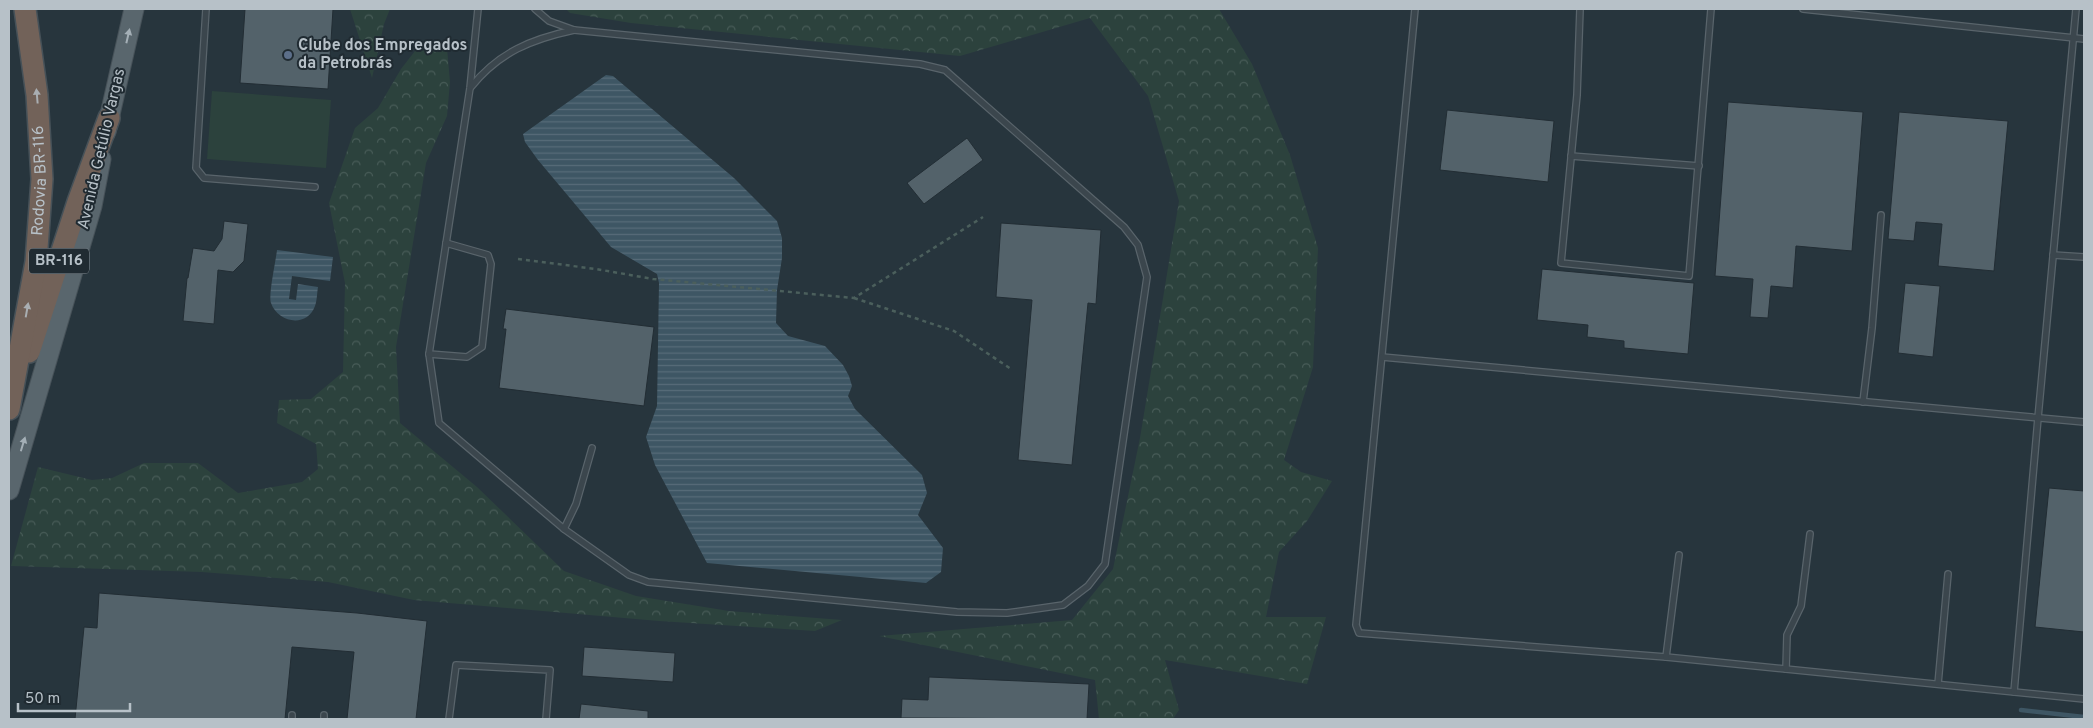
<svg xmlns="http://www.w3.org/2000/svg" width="2093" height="728" font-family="Overpass,sans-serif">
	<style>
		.green { fill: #2c423d }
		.forest { fill: url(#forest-crowns) }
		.water { fill: url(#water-rules) }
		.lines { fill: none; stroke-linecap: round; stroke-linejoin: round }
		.stream { stroke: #3e5664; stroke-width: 4.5 }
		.building { fill: #53626a; stroke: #222d34 }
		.service-casing { stroke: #59646b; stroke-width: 8 }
		.primary-casing { stroke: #475259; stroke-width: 21 }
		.motorway-casing { stroke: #465158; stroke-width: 24 }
		.path { stroke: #4b5f5c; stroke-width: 2.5; stroke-dasharray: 4 4; stroke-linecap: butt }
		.service { stroke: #3b464d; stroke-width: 5.5 }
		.primary { stroke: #59666d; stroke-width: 19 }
		.motorway { stroke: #726259; stroke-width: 21 }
		.oneway { fill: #a4afb6 }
		.oneway2 { fill: #a9aeb2 }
		.service-dot { fill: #5c6f8a; stroke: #202b32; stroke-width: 2 }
		.labels { text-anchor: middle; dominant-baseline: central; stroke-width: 4; stroke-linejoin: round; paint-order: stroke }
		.shield { fill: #202b32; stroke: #8a949b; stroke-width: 1 }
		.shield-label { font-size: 15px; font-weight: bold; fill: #b7c1c8 }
		.poi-label { font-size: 16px; font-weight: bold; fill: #b7c1c8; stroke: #202b32; text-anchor: start }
		.street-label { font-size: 16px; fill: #b7c1c8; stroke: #202b32 }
	</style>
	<defs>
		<pattern id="forest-crowns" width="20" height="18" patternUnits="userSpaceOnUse" patternTransform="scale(1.25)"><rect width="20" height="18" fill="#2c423d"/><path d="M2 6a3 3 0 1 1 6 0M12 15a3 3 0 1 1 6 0" fill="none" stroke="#485c58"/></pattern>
		<pattern id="water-rules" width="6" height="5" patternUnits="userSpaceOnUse" patternTransform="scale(1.25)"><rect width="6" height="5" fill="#3e5664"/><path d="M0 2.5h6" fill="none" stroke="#586c79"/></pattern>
	</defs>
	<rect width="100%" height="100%" fill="#27353d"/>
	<polygon class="green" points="212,91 331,100 326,168 207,159"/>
	<g class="forest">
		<polygon points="350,9 390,9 384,24 372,78"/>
		<polygon points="566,9 1219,9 1252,64 1290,155 1318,248 1313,367 1284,460 1301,472 1332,481 1307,521 1279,552 1266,617 1326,617 1307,684 1165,660 1179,710 1173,719 1099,719 1095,680 879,636 1072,620 1113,569 1140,438 1179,201 1148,96 1090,18 960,56 631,23 570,13"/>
		<polygon points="447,48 450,82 447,116 426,163 396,347 400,423 477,487 564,571 636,596 729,611 842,620 815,631 659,621 414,600 328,582 202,572 11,566 38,467 92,480 112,478 144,463 198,463 238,493 302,482 318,469 316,444 277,423 279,400 311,399 343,372 345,283 329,203 355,128 378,108 401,69 415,51"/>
	</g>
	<g class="water">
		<polygon points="606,75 613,76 734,178 777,221 782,238 782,258 777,290 776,323 788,336 825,346 843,365 849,376 852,386 848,396 855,409 922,475 927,493 918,515 943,548 941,572 926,583 707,563 655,465 646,437 657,406 659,283 657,274 611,247 538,160 525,142 523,134"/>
		<path d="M 277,250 L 333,257 L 330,281 L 292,276 L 289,299 L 296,300 L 298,284 L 318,287 C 317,293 317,301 315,306 C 307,328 278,323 271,303 C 268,296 276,260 277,250 Z"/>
	</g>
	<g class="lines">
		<polyline class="stream" points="2021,710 2084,717"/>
	</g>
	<g class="building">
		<polygon points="245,9 333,9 328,89 240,83"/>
		<polygon points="1728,102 1863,112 1852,251 1796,246 1793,288 1771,286 1768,318 1750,317 1753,279 1715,276"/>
		<polygon points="1447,110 1554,121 1548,182 1440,170"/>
		<polygon points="1899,112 2008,121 1994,271 1938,266 1942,224 1916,222 1914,241 1888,239"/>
		<polygon points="967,138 983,160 924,204 907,183"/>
		<polygon points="224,221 248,224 244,261 233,272 218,270 214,324 183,321 187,278 188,278 193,248 214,251 222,239"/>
		<polygon points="1001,223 1101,230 1096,304 1088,303 1072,465 1018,460 1032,300 996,297"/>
		<polygon points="1542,269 1694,283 1688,354 1624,348 1624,341 1587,337 1588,325 1537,320"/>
		<polygon points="1905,283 1940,286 1933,357 1898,353"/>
		<polygon points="506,309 654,327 644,406 499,388 506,329 503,329"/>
		<polygon points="2049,488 2084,491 2084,632 2035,627"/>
		<polygon points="99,593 357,613 427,621 416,719 347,719 354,652 292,647 285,719 75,719 84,627 97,628"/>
		<polygon points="584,647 675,653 673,682 582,676"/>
		<polygon points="929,677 1089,684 1087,719 901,718 902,699 928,700"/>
		<polygon points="581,704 648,711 648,719 579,719"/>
	</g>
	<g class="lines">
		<defs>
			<g id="service">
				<polyline points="206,9 196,168 204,178 315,187"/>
				<polyline points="478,9 470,88 429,354 439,423 564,529 629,575 648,582 957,612 1007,613 1063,605 1088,586 1105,564 1147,277 1138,245 1124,227 945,70 920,64 574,30 549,21 535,9"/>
				<polyline points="1415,9 1356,625 1359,633 1666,657 2084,699"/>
				<polyline points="1580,9 1577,95 1561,263 1689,276 1711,9"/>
				<polyline points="1803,9 2084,39"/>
				<path d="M 471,87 C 499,52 532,39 574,30"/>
				<polyline points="1571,156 1699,166"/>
				<polyline points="2053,255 2084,257"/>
				<polyline points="429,354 467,357 482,347 491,264 488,255 446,243"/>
				<polyline points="1382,357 2084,422"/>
				<polyline points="1863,402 1872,328 1881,215"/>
				<polyline points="564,529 576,504 592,448"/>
				<polyline points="1666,657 1679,555"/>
				<polyline points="1786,669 1787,635 1801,606 1810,534"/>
				<polyline points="1938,684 1948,574"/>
				<polyline points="2014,692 2038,418 2076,9"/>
				<polyline points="292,719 292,715"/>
				<polyline points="324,719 324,715"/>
				<polyline points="449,719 456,665 550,670 546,719"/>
			</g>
			<g id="primary">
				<polyline points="106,132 134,9"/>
				<polyline points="9,490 92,206 101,159"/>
			</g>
			<g id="motorway">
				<polyline points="29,352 78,202 109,118"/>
				<path id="s1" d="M 9,409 L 36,262 L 42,179 L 37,95 L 25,9"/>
			</g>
		</defs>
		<use href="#service" class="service-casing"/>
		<use href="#primary" class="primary-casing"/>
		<use href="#motorway" class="motorway-casing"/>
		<g class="path">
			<polyline points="518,259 596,269 653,279 854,298 983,217"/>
			<polyline points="854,298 954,331 1011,369"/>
		</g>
		<use href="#service" class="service"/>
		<use href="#primary" class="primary"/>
		<use href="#motorway" class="motorway"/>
	</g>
	<defs><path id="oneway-solid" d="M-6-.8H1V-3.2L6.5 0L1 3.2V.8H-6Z" transform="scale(1.25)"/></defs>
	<g class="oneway">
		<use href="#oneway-solid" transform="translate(128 36) rotate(-77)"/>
		<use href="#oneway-solid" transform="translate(23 444) rotate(-73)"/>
	</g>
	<g class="oneway2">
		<use href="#oneway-solid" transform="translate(37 96) rotate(-95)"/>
		<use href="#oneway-solid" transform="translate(27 310) rotate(-80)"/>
	</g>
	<circle class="service-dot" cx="288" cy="55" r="5"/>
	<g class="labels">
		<rect class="shield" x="29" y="248.5" width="60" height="25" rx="4"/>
		<g class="shield-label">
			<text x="59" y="261">BR-116</text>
		</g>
		<g class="poi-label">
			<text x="298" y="46">Clube dos Empregados<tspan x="298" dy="18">da Petrobrás</tspan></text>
		</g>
		<g class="street-label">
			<text transform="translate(102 149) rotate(-77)">Avenida Getúlio Vargas</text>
			<text stroke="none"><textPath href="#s1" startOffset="231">Rodovia BR-116</textPath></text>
		</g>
	</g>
	<rect width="2093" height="728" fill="none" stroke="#b7c1c8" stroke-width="20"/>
	<path d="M18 703v8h112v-8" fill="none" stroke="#b7c1c8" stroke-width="2.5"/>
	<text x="25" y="703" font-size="15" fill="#b7c1c8" stroke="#202b32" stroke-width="4" paint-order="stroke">50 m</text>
</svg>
